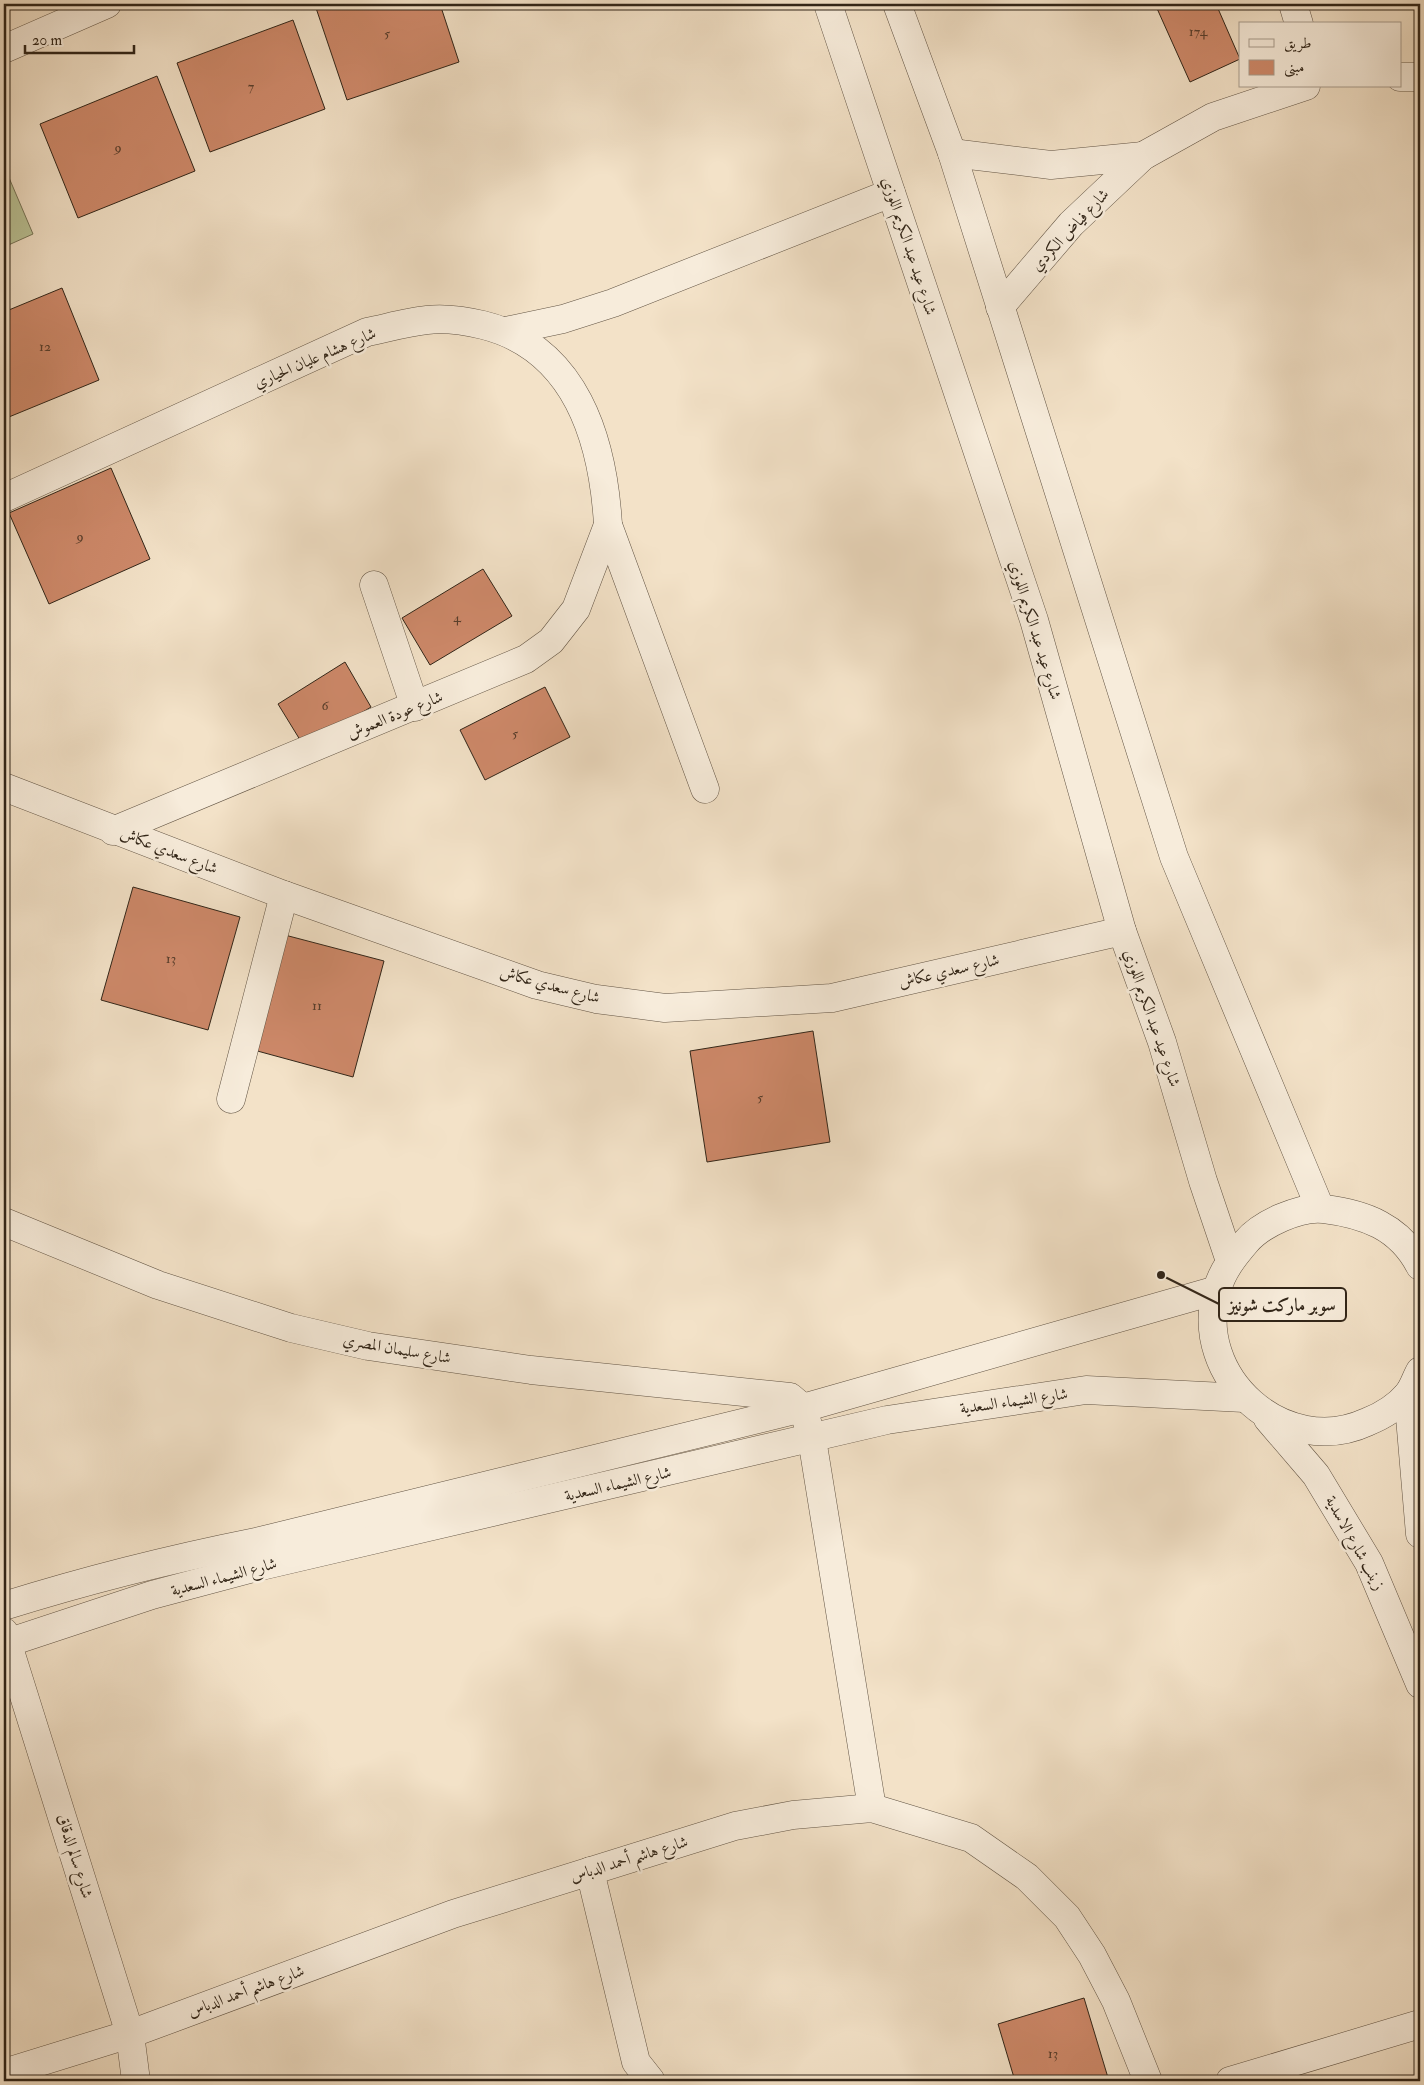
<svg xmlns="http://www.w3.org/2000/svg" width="1424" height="2085" font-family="'IM FELL Double Pica',Amiri,serif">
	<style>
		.green { fill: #bac396; stroke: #767457 }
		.building { fill: #ce896a; stroke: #312518 }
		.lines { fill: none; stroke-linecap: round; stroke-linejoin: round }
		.minor-casing { stroke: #625444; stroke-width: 29 }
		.minor { stroke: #f7ecdb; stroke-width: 28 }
		.labels { text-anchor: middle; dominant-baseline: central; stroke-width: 5; stroke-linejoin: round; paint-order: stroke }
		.number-label { font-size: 14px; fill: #583e2c }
		.street-label { font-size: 16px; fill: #312518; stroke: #f7ecdb }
		.leader { fill: none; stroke: #312518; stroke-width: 2 }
		.callout-dot { fill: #312518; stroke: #f7ecdb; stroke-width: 2 }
		.callout { fill: #f7ecdb; stroke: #312518; stroke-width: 2 }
		.callout-label { font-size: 18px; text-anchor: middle; font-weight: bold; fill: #312518 }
	</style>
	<rect width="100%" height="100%" fill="#f3e2c8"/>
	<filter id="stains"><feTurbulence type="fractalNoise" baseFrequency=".004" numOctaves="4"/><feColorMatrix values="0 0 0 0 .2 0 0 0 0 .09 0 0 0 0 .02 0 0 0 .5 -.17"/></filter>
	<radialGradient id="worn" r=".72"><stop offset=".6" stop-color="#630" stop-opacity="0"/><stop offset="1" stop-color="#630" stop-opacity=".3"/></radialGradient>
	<polygon class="green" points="4,166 33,234 4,247"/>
	<g class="building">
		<polygon points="318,4 440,4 459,62 347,100 315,5"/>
		<polygon points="1155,4 1216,4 1240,59 1190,82"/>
		<polygon points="293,20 325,109 210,152 177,63"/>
		<polygon points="157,76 195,171 78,218 40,124"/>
		<polygon points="62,288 99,380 4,419 4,312"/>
		<polygon points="111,468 150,559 49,604 9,513"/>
		<polygon points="483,569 512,616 430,665 402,618"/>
		<polygon points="345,662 371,707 305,748 278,704"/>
		<polygon points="545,687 570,737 485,780 460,730"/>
		<polygon points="133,887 240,917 208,1030 101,1000"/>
		<polygon points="281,934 384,961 353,1077 250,1049"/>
		<polygon points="813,1031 830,1142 707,1162 690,1051"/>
		<polygon points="1084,1998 1109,2081 1015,2081 998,2024"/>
	</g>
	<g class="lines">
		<defs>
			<g id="minor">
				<polyline points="828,4 1034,620 1122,931 1162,1042 1203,1181 1230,1261"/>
				<polyline points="897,4 952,153 1174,857 1320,1208"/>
				<polyline points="1293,4 1299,24"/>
				<polyline points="4,49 107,4"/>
				<polyline points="1400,77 1420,77"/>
				<polyline points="952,153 1051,165 1143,156"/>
				<polyline points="1000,307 1071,224 1143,156 1213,117 1306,86"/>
				<polyline points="506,331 563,319 613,303 891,193"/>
				<path d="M 4,498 L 367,332 C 387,328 407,322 427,320 C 445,318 466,321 483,325 C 576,348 603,440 608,525 L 705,789"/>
				<polyline points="374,585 415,707"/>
				<polyline points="4,787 284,895 537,985 596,999 665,1008 832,998 1122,931"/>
				<polyline points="113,831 526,659 551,641 576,609 608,525"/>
				<polyline points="231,1099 284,895"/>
				<polyline points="4,1222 158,1285 291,1328 368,1346 531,1370 790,1397 803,1408 812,1439 872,1808"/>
				<path d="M 1420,1266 C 1400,1227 1365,1214 1324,1209 C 1300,1206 1261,1224 1246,1242 C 1234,1256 1222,1271 1217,1290 C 1191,1377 1285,1460 1367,1422 C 1382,1416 1397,1407 1408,1394 C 1413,1388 1416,1378 1420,1371"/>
				<polyline points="1408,1394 1420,1534"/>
				<polyline points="1268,1419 1316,1475 1369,1563 1420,1684"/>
				<path d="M 4,1606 C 87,1580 171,1559 256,1542 L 803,1408 L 1217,1290"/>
				<polyline points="4,1632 130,2034 136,2081"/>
				<polyline points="4,1644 152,1595 257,1567 887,1420 1086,1390 1244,1398"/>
				<polyline points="590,1871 636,2062 651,2081"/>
				<polyline points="4,2073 130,2034 453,1914 735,1826 793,1815 872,1808 971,1838 1027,1877 1067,1917 1092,1955 1116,2001 1148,2081"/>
				<polyline points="1230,2081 1420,2024"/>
			</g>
		</defs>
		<use href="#minor" class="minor-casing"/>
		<use href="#minor" class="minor"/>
	</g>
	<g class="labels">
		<g class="number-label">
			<text x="1198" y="31">174</text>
			<text x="387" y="33">5</text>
			<text x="251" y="86">7</text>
			<text x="118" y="147">9</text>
			<text x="45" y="346">12</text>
			<text x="80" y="536">9</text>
			<text x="457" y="617">4</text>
			<text x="325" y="705">6</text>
			<text x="515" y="733">5</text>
			<text x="171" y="958">13</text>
			<text x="317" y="1005">11</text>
			<text x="760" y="1097">5</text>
			<text x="1053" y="2053">13</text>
		</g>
		<g class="street-label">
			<text transform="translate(1070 230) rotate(-47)">شارع فياض الكردي</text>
			<text transform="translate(909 246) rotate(72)">شارع عيد عبد الكريم اللوزي</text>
			<text transform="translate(315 358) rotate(-23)">شارع هشام عليان الحياري</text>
			<text transform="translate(1035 630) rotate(73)">شارع عيد عبد الكريم اللوزي</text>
			<text transform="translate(395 715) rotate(-22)">شارع عودة العموش</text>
			<text transform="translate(169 851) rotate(21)">شارع سعدي عكاش</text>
			<text transform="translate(949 971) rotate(-13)">شارع سعدي عكاش</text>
			<text transform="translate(550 985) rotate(15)">شارع سعدي عكاش</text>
			<text transform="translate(1152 1018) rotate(71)">شارع عيد عبد الكريم اللوزي</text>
			<text transform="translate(397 1349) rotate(10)">شارع سليمان المصري</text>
			<text transform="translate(1014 1401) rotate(-8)">شارع الشيماء السعدية</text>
			<text transform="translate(618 1484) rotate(-13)">شارع الشيماء السعدية</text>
			<text transform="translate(1355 1543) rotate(61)">زينب شارع الاسدية</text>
			<text transform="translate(224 1577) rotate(-15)">شارع الشيماء السعدية</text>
			<text transform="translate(75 1856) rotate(73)">شارع سالم الدقاق</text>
			<text transform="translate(629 1859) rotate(-17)">شارع هاشم أحمد الدباس</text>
			<text transform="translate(246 1991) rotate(-20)">شارع هاشم أحمد الدباس</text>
		</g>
	</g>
	<path class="leader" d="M1161 1275L1219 1304"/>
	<circle class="callout-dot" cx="1161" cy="1275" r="5"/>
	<rect class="callout" x="1219" y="1288" width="127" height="33" rx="5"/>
	<g class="callout-label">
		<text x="1282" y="1311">سوبر ماركت شونيز</text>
	</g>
	<rect width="1424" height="2085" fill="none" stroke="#f3e2c8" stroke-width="20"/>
	<rect x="5" y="5" width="1414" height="2075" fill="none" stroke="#312518" stroke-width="2.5"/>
	<rect x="10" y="10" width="1404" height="2065" fill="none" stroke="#312518"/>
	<rect x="1239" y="22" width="162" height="65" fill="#f7ecdb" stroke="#a89c8d"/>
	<rect x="1249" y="39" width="25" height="8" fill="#f7ecdb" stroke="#a89c8d"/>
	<text x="1284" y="48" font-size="15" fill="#312518">طريق</text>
	<rect x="1249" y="60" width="25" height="15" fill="#ce896a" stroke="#a89c8d"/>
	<text x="1284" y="72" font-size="15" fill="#312518">مبنى</text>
	<path d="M25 45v8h109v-8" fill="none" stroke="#312518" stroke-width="2.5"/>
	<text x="32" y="45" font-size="15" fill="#312518" stroke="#f7ecdb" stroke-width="4" paint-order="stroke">20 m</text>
	<rect width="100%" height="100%" filter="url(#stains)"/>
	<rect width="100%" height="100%" fill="url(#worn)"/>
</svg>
